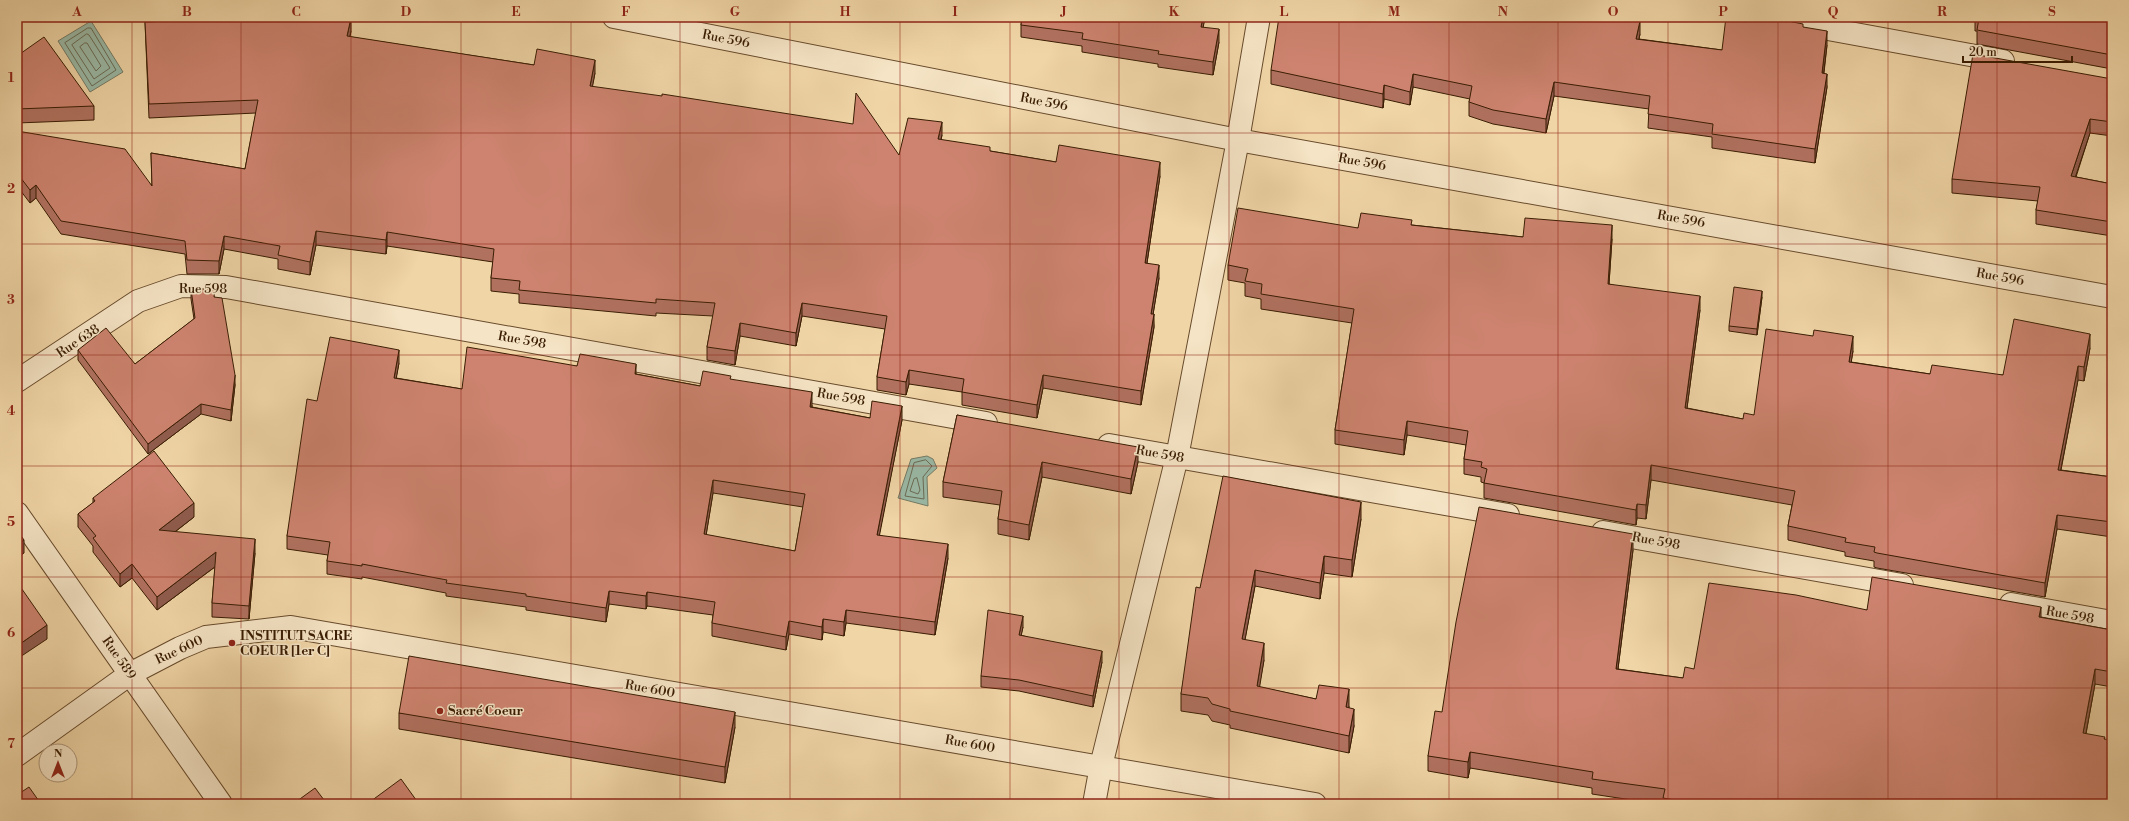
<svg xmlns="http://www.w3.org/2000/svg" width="2129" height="821" font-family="'Libre Bodoni',serif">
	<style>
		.water { fill: #9ab9a6; stroke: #747b65 }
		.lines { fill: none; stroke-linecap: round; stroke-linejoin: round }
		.shore { stroke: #6a6b54; stroke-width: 1 }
		.minor-casing { stroke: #684b2c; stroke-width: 24 }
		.minor { stroke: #f5e4c5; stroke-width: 22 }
		.wall { fill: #b0715f; stroke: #3a1d03; fill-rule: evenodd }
		.shaded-wall { fill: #905c4e; stroke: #3a1d03 }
		.building { fill: #cd836f; stroke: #3a1d03; fill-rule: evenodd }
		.grid { fill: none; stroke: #8f2418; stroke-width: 1; stroke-opacity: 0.55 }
		.poi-dot { fill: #8f2418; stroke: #f5e4c5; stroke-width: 1.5 }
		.labels { text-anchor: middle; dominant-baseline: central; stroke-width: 3; stroke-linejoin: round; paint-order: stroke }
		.street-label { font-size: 13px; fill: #3a1d03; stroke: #f5e4c5 }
		.poi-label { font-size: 13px; font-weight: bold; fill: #3a1d03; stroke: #f5e4c5; text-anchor: start }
		.neatline { fill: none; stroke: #8f2418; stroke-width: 1.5 }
		.grid-label { font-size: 13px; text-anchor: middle; font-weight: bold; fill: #8f2418 }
	</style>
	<rect width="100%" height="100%" fill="#f0d5a6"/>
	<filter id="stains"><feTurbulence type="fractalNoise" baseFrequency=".005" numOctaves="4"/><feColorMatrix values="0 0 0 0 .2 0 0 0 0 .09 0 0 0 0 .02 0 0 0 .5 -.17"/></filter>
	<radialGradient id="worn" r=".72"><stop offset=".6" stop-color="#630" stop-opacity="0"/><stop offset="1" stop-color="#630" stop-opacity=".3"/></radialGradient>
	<g class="water">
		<polygon points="91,21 123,72 90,92 58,41"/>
		<polygon points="927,456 933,459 937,468 927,477 928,506 898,498 911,459"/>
	</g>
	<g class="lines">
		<g class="shore">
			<polygon points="88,28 91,28 116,70 92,86 65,43"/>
			<polygon points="87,34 89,35 110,68 94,79 72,45"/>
			<polygon points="85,43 87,43 101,66 96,71 80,47"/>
			<polygon points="926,460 932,466 923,477 924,499 905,496 914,463"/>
			<polygon points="917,478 920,490 918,494 910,491 914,479"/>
		</g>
		<defs>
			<g id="minor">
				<polyline points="614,17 1238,140 2112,297"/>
				<polyline points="1762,17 2003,61"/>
				<polyline points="17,381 138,301 181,286 226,287 986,423"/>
				<polyline points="1109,445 1508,515"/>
				<polyline points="17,513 221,804"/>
				<polyline points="1603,532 1902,585"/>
				<polyline points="2011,604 2112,622"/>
				<polyline points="17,755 130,674 180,648 206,637 291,627 1315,804"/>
				<polyline points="1094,804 1101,766 1177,457 1238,140 1259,17"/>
			</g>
		</defs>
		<use href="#minor" class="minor-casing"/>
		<use href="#minor" class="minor"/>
	</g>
	<g class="wall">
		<polygon points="889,17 904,17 903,20"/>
		<polygon points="1019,17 1205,17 1203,27 1219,42 1213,75 1158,67 1158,64 1082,52 1082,46 1021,37 1021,25 1022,17"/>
		<polygon points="1961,17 2112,17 2112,69 1977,44 1977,31 1975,31 1975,19"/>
		<polygon points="145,22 351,31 350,37 534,65 595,73 592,87 899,155 942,135 941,140 990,151 1056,162 1160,176 1147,263 1159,278 1153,314 1154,327 1141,405 1043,388 1037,418 962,405 962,392 909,384 906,395 877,390 877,377 885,329 802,316 796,346 740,336 735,365 707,360 707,347 713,316 656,313 656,316 519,303 519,294 491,291 491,278 493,262 387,246 386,254 316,245 310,275 278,269 278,259 224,249 219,274 187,274 185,254 61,234 36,198 30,203 17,186 17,131 152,185 151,153 245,169 256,113 149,118"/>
		<polygon points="1803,27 1827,45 1824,73 1827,87 1815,163 1712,148 1712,137 1648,128 1649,109 1554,96 1546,133 1493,124 1469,116 1469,102 1470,99 1413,87 1410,105 1384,99 1383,108 1271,84 1271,70 1640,34 1639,39 1722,50"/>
		<polygon points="17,56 94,106 94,120 17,123"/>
		<polygon points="2112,79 2112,136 2090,133 2076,177 2112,184 2112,236 2036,224 2036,210 2038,201 1952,193 1952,179"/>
		<polygon points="1412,225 1523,237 1612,239 1609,284 1700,310 1687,408 1743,419 1754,415 1853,351 1851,362 1930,374 2003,375 2090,348 2084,381 2078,380 2061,470 2112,477 2112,537 2057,529 2045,597 1877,568 1874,567 1874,561 1845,556 1845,552 1788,540 1788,526 1792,505 1651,480 1646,519 1637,518 1636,525 1484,498 1484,483 1481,482 1481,477 1464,474 1464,459 1466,445 1407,435 1404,455 1335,444 1335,430 1352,323 1261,309 1261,299 1245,296 1245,283 1228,280 1228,265 1358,228"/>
		<polygon points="191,289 215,297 235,385 231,421 201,414 148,454 78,360 78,350 135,364 194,319 191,299"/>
		<polygon points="1762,297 1757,335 1729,331 1729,326"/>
		<path d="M 399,363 L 396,378 L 462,389 L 577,366 L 636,374 L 700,386 L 731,380 L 812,405 L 812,407 L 870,418 L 902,420 L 879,535 L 948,558 L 935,635 L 846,623 L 844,636 L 823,632 L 822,640 L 789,634 L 786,650 L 712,636 L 712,623 L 713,615 L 647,606 L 646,609 L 609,604 L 606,622 L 526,610 L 526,607 L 446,596 L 446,593 L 362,577 L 362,579 L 327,574 L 327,561 L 328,555 L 287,549 L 287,536 L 317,401 ZM 713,493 L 803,507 L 795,551 L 706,535 Z"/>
		<polygon points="957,415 1138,462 1131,494 1042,477 1029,540 998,534 998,519 1000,505 943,497 943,482"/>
		<polygon points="93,498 194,517 175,532 255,553 249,619 212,617 212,603 215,567 157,610 132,578 120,587 93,552 93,546 78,527 78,514 93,503"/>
		<polygon points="1361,519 1352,577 1324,573 1320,599 1255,586 1245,639 1264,660 1259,687 1349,706 1349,708 1354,726 1349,753 1230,728 1230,725 1212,721 1208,715 1181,711 1181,694 1200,588"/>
		<polygon points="1633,550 1618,669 1683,678 1694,669 1867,610 2041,617 2112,630 2112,687 2095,684 2086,734 2105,739 2112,804 1658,804 1592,794 1592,788 1470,768 1468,778 1428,771 1428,756 1442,712"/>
		<polygon points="1023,627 1021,635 1102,662 1093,707 1019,691 981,687 981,676"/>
		<polygon points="399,713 735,727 725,783 399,729"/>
	</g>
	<g class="shaded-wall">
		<polygon points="1203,17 1205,17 1201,40 1201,27"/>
		<polygon points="351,18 351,31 347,50 347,36"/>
		<polygon points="1640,21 1640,34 1636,53 1636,39"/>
		<polygon points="1219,29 1219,42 1213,75 1213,62"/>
		<polygon points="1827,31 1827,45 1822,86 1822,73"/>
		<polygon points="595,60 595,73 590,100 590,86"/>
		<polygon points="1413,74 1413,87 1410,105 1410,92"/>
		<polygon points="1827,74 1827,87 1815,163 1815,149"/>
		<polygon points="1554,82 1554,96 1546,133 1546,119"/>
		<polygon points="1384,85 1384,99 1383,108 1383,94"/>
		<polygon points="2090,119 2090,133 2071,190 2071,176"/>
		<polygon points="942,122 942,135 938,152 938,139"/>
		<polygon points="1160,162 1160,176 1145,276 1145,263"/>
		<polygon points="36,185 36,198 30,203 30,190"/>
		<polygon points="1612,225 1612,239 1608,298 1608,284"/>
		<polygon points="316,231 316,245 310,275 310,262"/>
		<polygon points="387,232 387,246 386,254 386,240"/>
		<polygon points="224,236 224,249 219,274 219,261"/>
		<polygon points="1159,265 1159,278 1151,327 1151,314"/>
		<polygon points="1762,291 1762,297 1757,335 1757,329"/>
		<polygon points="1700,296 1700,310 1685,423 1685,408"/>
		<polygon points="802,303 802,316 796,346 796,333"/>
		<polygon points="1154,314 1154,327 1141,405 1141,391"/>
		<polygon points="740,323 740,336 735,365 735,351"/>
		<polygon points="2090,334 2090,348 2084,381 2084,367"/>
		<polygon points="1853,336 1853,351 1849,376 1849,362"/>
		<polygon points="399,350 399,363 394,391 394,378"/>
		<polygon points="636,364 636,377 635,374"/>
		<polygon points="2078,366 2078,380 2058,484 2058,470"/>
		<polygon points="909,370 909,384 906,395 906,382"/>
		<polygon points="235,375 235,385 231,421 231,410"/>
		<polygon points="1043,375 1043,388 1037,418 1037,405"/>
		<polygon points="812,392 812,405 810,420 810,407"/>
		<polygon points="201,404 201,414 148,454 148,444"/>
		<polygon points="902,406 902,420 877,548 877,535"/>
		<polygon points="1407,421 1407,435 1404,455 1404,440"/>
		<polygon points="1138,447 1138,462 1131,494 1131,479"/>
		<polygon points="1042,462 1042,477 1029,540 1029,525"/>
		<polygon points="1651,465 1651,480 1646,519 1646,505"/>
		<polygon points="713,480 713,493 704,548 704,534"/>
		<polygon points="1361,502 1361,519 1352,577 1352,560"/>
		<polygon points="194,503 194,517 159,544 159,530"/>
		<polygon points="1637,504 1637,518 1636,525 1636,510"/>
		<polygon points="2057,515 2057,529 2045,597 2045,583"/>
		<polygon points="1633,534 1633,550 1616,684 1616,669"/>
		<polygon points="255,539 255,553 249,619 249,606"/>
		<polygon points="24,540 24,553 17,558 17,545"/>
		<polygon points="948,544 948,558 935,635 935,622"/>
		<polygon points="216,552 216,566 157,610 157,597"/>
		<polygon points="1324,556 1324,573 1320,599 1320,583"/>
		<polygon points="132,564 132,578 120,587 120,574"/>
		<polygon points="1255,570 1255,586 1242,656 1242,639"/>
		<polygon points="609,591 609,604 606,622 606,608"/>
		<polygon points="647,592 647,606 646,609 646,596"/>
		<polygon points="2041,607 2041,622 2039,617"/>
		<polygon points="846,610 846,623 844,636 844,622"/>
		<polygon points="1023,616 1023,627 1019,646 1019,635"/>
		<polygon points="823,619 823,632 822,640 822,627"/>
		<polygon points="789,621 789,634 786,650 786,637"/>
		<polygon points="47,625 47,639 17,659 17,646"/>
		<polygon points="1264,643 1264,660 1257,703 1257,686"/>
		<polygon points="1102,651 1102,662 1093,707 1093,696"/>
		<polygon points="2095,669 2095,684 2083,749 2083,733"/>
		<polygon points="1349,689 1349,706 1346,724 1346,707"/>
		<polygon points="1354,709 1354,726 1349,753 1349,736"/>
		<polygon points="735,712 735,727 725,783 725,767"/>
		<polygon points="1470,752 1470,768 1468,778 1468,762"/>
	</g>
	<g class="building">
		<polygon points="267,17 344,17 351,18 347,36 534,65 537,49 595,60 590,86 662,96 662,94 853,124 856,93 899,155 908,118 942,122 938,139 990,147 990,151 1056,162 1059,145 1160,162 1145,263 1159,265 1151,314 1154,314 1141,391 1043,375 1037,405 962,392 964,379 909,370 906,382 877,377 887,316 802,303 796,333 740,323 735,351 707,347 715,303 656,299 656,303 519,290 520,281 491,278 494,249 387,232 386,240 316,231 310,262 278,255 280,246 224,236 219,261 187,260 185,241 61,221 36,185 30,190 17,173 17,131 125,149 152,186 151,153 245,169 258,100 149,104 145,22"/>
		<polygon points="1022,17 1203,17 1201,27 1219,29 1213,62 1158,54 1159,51 1082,39 1083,33 1021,25"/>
		<polygon points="1279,17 1603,17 1640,21 1636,39 1722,50 1726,17 1768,17 1803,24 1803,27 1827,31 1822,73 1827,74 1815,149 1712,134 1713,124 1648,114 1650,96 1554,82 1546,119 1493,110 1469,102 1472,86 1413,74 1410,92 1384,85 1383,94 1271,70"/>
		<polygon points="1975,17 2112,17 2112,55 1977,30 1979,18 1975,18"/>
		<polygon points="44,37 94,106 17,109 17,56"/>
		<polygon points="1973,54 2112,79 2111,83 2112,83 2112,122 2090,119 2071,176 2112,184 2112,222 2036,210 2040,187 1952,179"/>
		<polygon points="1238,208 1358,228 1361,213 1412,220 1411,225 1523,237 1525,218 1612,225 1608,284 1700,296 1685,408 1743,419 1744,413 1754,415 1766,329 1813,336 1814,330 1853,336 1849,362 1930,374 1932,365 2003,375 2014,319 2090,334 2084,367 2078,366 2058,470 2112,477 2112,522 2057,515 2045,583 1877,553 1874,552 1875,547 1845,542 1846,538 1788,526 1795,491 1651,465 1646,505 1637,504 1636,510 1484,483 1487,469 1481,467 1482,462 1464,459 1468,431 1407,421 1404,440 1335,430 1354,309 1261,294 1262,284 1245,281 1248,269 1228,265"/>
		<polygon points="1734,287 1762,291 1757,329 1729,326"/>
		<polygon points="191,289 215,289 214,297 222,298 235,375 231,410 201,404 148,444 78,350 106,328 135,364 195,318"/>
		<path d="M 330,337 L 399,350 L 394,378 L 462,389 L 467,347 L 577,366 L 580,354 L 636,364 L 635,374 L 700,386 L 703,371 L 731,376 L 730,379 L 812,392 L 810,407 L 870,418 L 872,401 L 902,406 L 877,535 L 948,544 L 935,622 L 846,610 L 844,622 L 823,619 L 822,627 L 789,621 L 786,637 L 712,623 L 715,602 L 647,592 L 646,596 L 609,591 L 606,608 L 526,596 L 526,594 L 446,583 L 447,580 L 362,564 L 362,566 L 327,561 L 330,542 L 287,536 L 307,399 L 317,401 ZM 713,480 L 805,494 L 795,551 L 704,534 Z"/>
		<polygon points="957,415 1138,447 1131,479 1042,462 1029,525 998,519 1002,491 943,482"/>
		<polygon points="154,451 194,503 159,530 255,539 249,606 212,603 216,552 157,597 132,564 120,574 93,538 96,536 78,514 95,501 93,498"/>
		<polygon points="1223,476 1361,502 1352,560 1324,556 1320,583 1255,570 1242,639 1264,643 1257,686 1316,699 1319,685 1349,689 1346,707 1354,709 1349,736 1230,711 1230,709 1212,704 1208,698 1181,694 1196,587 1200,588"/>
		<polygon points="1479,507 1633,534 1616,669 1683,678 1685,667 1694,669 1709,583 1796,595 1867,610 1872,577 2041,607 2039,617 2112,630 2112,672 2095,669 2083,733 2105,737 2104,739 2112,740 2112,804 1697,804 1663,798 1665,789 1592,779 1593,772 1470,752 1468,762 1428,756 1435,711 1442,712 1456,622"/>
		<polygon points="17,530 24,540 17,545"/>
		<polygon points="17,582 47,625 17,646"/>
		<polygon points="988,610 1023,616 1019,635 1102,651 1093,696 1019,680 981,676"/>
		<polygon points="409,656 735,712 725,767 399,713"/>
		<polygon points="401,779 419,804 367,804"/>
		<polygon points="29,787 41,804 17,804 17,795"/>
		<polygon points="315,788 327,804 293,804"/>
		<polygon points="172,800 175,804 167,804"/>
	</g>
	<path class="grid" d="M 132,17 L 132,804M 241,17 L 241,804M 351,17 L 351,804M 461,17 L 461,804M 571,17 L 571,804M 680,17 L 680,804M 790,17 L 790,804M 900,17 L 900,804M 1010,17 L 1010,804M 1119,17 L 1119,804M 1229,17 L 1229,804M 1339,17 L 1339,804M 1449,17 L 1449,804M 1558,17 L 1558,804M 1668,17 L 1668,804M 1778,17 L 1778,804M 1888,17 L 1888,804M 1997,17 L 1997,804M 17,133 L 2112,133M 17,244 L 2112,244M 17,355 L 2112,355M 17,466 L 2112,466M 17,577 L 2112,577M 17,688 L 2112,688"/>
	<g class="poi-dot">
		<circle cx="232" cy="643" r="4"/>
		<circle cx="440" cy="711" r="4"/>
	</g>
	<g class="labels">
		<g class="street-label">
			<text transform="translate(726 39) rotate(11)">Rue 596</text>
			<text transform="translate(1044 102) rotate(11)">Rue 596</text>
			<text transform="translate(1362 162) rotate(10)">Rue 596</text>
			<text transform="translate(1681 219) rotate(10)">Rue 596</text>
			<text transform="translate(2000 277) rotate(10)">Rue 596</text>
			<text x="203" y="289">Rue 598</text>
			<text transform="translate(522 340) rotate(10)">Rue 598</text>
			<text transform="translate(78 341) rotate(-34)">Rue 638</text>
			<text transform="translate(841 397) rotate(10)">Rue 598</text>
			<text transform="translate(1160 454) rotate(10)">Rue 598</text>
			<text transform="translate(1656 541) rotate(10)">Rue 598</text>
			<text transform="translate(2070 615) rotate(10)">Rue 598</text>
			<text transform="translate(179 650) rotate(-25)">Rue 600</text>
			<text transform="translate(119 658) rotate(55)">Rue 589</text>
			<text transform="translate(650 689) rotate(10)">Rue 600</text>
			<text transform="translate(970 744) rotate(10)">Rue 600</text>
		</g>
		<g class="poi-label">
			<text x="240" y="636">INSTITUT SACRE<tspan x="240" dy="15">COEUR [1er C]</tspan></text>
			<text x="448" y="711">Sacré Coeur</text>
		</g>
	</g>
	<rect width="2129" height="821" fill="none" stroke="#f0d5a6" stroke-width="44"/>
	<g transform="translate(58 763)"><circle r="19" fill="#f5e4c5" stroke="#aa9477"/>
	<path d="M0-3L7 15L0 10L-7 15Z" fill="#8f2418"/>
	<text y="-6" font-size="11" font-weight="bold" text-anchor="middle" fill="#3a1d03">N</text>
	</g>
	<path d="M1963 56v6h109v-6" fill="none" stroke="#3a1d03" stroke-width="2"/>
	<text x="1969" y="56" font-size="12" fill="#3a1d03" stroke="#f5e4c5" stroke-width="3" paint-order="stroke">20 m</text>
	<rect x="22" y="22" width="2085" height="777" class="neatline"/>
	<g class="grid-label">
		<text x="77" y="16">A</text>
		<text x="187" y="16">B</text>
		<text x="296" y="16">C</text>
		<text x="406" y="16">D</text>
		<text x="516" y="16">E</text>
		<text x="626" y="16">F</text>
		<text x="735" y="16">G</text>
		<text x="845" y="16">H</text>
		<text x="955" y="16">I</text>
		<text x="1064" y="16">J</text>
		<text x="1174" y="16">K</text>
		<text x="1284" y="16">L</text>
		<text x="1394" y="16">M</text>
		<text x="1503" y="16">N</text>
		<text x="1613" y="16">O</text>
		<text x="1723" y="16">P</text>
		<text x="1833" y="16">Q</text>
		<text x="1942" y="16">R</text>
		<text x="2052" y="16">S</text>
		<text x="11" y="82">1</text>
		<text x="11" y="193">2</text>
		<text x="11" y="304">3</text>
		<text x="11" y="415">4</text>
		<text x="11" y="526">5</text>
		<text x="11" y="637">6</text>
		<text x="11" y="748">7</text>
	</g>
	<rect width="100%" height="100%" filter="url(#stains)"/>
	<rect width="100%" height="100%" fill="url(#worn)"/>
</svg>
